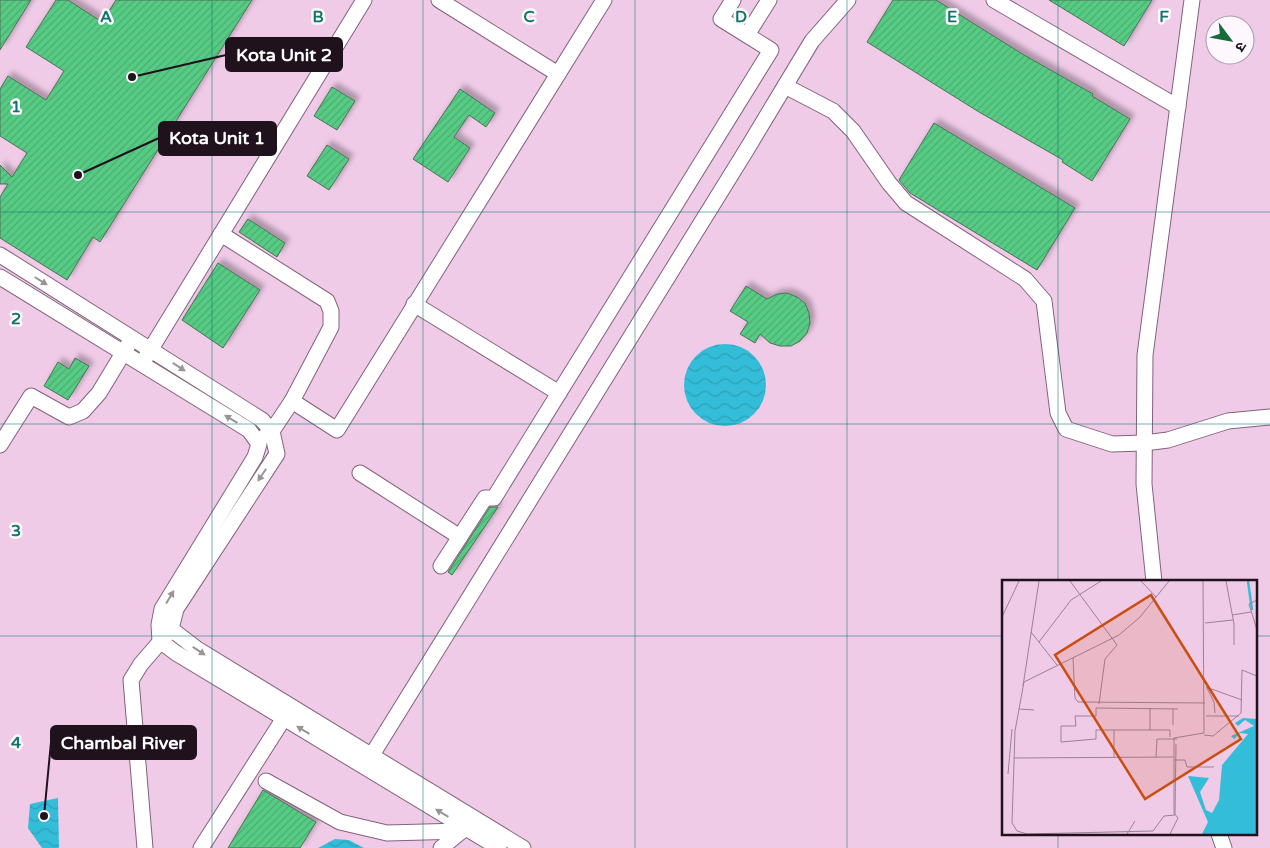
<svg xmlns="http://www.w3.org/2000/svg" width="1270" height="848" font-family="'Varela Round','Noto Sans Devanagari',sans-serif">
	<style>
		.water { fill: url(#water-waves) }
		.building { fill: url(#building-hatch); stroke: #4c7057; filter: url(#shadow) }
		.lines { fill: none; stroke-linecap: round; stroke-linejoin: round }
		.minor-casing { stroke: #83627c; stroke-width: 17 }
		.minor { stroke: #fff; stroke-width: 15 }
		.oneway { fill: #9a9499 }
		.grid { fill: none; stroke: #0f766e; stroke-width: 1; stroke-opacity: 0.55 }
		.inset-river { fill: none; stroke: #34bdd8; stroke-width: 2.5 }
		.inset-road { fill: none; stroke: #9c8197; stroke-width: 1 }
		.view { fill: #ca4e0f; fill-opacity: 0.15; stroke: #ca4e0f; stroke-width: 2.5 }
		.inset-edge { fill: none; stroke: #1f121d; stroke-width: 2.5 }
		.grid-label { font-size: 16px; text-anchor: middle; font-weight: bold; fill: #0f766e; stroke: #fef7fd; stroke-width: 5; stroke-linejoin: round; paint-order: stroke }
		.leader { fill: none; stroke: #1f121d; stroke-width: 2 }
		.callout-dot { fill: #1f121d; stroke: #fef7fd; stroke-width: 2 }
		.callout { fill: #1f121d; stroke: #1f121d; stroke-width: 2 }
		.callout-label { font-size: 18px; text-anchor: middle; font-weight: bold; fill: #fff }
	</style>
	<defs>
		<pattern id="water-waves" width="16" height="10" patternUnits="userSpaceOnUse" patternTransform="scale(1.25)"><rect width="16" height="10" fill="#34bdd8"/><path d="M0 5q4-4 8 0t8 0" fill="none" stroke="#2ea1b9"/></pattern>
		<pattern id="building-hatch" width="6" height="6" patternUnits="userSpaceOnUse" patternTransform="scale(1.25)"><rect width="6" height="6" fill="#57cb84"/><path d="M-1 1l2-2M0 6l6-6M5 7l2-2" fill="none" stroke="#4bad72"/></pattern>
		<filter id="shadow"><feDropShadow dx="4.5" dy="-4.5" stdDeviation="2.5" flood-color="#0004"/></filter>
	</defs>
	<rect width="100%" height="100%" fill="#f0cbe8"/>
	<g class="water">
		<circle cx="725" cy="385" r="41"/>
		<polygon points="58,798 59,848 42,848 28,828 30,804"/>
		<polygon points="335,839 349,840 364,848 318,848"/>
	</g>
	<g class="building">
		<polygon points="0,0 31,0 0,50"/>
		<polygon points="56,0 68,0 102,22 116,0 252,0 100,242 93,237 67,280 0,238 0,197 8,184 0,184 0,165 12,177 27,153 0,136 0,89 8,76 46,100 56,84 64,71 26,47"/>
		<polygon points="893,0 936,0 1024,55 1093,94 1092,96 1130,119 1092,181 1062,162 1063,160 979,112 867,42"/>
		<polygon points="1049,0 1152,0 1124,46"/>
		<polygon points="332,87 355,101 337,130 314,116"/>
		<polygon points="460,89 495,113 486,127 469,115 454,137 470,148 448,182 413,159"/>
		<polygon points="934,123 1075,208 1037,270 910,193 899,180"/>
		<polygon points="327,145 349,159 329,190 307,176"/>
		<polygon points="248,219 285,243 277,257 239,232"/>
		<polygon points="218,263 260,290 223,348 182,320"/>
		<polygon points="746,286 767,299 777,294 787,293 797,297 805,303 809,313 810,323 807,333 800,341 791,346 780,346 770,343 760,334 755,343 740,334 748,322 730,311"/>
		<polygon points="75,358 89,366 68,400 44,386 58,362 69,369"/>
		<polygon points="490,507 498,507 452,575 448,572"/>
		<polygon points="263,790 316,822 300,848 228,848"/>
	</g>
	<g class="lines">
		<defs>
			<g id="minor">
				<polyline points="439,0 558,74"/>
				<polyline points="994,0 1178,107"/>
				<polyline points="747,35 769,0"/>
				<polyline points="785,86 833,111 853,131 889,183 906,203 1025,279 1044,301 1058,413 1066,429 1112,444 1144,443 1168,440 1228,421 1270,417"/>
				<polyline points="221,234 327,301 331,311 331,327 292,401 272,431 265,436"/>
				<polyline points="0,255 262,420 272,431 277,454 176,609 171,629 197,649 523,848"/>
				<polyline points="0,277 249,430 259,444 255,457 162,609 159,625 160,641 176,653 499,848"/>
				<polyline points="414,304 559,393"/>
				<polyline points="146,357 364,0"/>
				<polyline points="292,401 337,430 604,0"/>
				<polyline points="0,445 31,396 69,417 83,411 99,393 128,345"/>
				<polyline points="360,473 460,537"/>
				<polyline points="441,566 485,498 494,498 771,50 721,19 733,0"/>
				<polyline points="1154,582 1144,484 1145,355 1192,0"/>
				<polyline points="367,763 747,149 812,41 848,0"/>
				<polyline points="266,781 340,822 387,833 462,831"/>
				<polyline points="1219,834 1224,848"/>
				<polyline points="145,848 131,680 141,664 167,634"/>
				<polyline points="201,848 284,718"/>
				<polyline points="441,848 463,830"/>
			</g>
		</defs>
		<use href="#minor" class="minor-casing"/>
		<use href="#minor" class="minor"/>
	</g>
	<defs><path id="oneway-solid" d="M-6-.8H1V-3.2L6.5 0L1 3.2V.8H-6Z" transform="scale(1.25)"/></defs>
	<g class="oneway">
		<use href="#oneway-solid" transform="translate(41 281) rotate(32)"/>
		<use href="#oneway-solid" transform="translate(179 367) rotate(33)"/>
		<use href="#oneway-solid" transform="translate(231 419) rotate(-149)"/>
		<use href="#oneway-solid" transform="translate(262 475) rotate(124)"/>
		<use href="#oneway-solid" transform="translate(170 597) rotate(-59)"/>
		<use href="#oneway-solid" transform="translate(199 651) rotate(33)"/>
		<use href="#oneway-solid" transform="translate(303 730) rotate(-149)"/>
		<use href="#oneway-solid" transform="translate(442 813) rotate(-149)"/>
	</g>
	<path class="grid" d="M 212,0 L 212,848M 423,0 L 423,848M 635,0 L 635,848M 847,0 L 847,848M 1058,0 L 1058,582M 0,212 L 1270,212M 0,424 L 1270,424M 0,636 L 1004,636M 1256,636 L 1270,636M 1058,834 L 1058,848"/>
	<g transform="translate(1002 580)">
		<rect width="255" height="255" fill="#f0cbe8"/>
		<path d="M 241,138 L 255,139 L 255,254 L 200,254 L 206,242 L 186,196 L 207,198 L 198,212 L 204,230 L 210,233 L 217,220 L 220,185 L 246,154 L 238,153 L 232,159 L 229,156 L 252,146 L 243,140 L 236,146 L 233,143 Z" fill="#34bdd8"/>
		<path class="inset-river" d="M 246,1 L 250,30"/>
		<path class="inset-road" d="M 68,1 L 115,65 L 103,79 L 97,124M 139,1 L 154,17M 167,1 L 138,37 L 117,55 L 22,102 L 13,151 L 10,243 L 15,251 L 25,254 L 151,251 L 162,236 L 173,235M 224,1 L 232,44 L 232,65M 255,20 L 247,24 L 255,50M 230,35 L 249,32M 0,37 L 17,1M 203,43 L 231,40M 29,52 L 55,85M 37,62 L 69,20 L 99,1M 71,78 L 73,118 L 76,122 L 203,123M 21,106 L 37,1M 204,107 L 240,120M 205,108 L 212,122 L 213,133M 148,128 L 148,150M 17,129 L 32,130M 204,136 L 237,136M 171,145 L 171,129M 112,150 L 112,178M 202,155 L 211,156 L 239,133 L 240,90 L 255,96M 168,157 L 168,150 L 94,150 L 94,159 L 59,162 L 59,146 L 74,146 L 73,136 L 94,136 L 94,128 L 176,129M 154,177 L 155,159 L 175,159M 12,178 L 171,177M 172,180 L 183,180 L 185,187 L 212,187M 6,194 L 10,149M 173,235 L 174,164M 125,254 L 133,241M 168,254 L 176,238 L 172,233 L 172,158 L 202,153 L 201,1"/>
		<path class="view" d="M 149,15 L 239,159 L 143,219 L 53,75 Z"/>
		<rect width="255" height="255" class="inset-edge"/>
	</g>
	<g class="grid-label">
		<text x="106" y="22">A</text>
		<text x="318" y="22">B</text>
		<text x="529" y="22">C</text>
		<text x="741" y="22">D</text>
		<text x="952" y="22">E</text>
		<text x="1164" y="22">F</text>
		<text x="16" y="112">1</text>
		<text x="16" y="324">2</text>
		<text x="16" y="536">3</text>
		<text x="16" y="748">4</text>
	</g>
	<path class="leader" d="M132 77L226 55M78 175L159 138M44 816L51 742"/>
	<g class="callout-dot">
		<circle cx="132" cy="77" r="5"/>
		<circle cx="78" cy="175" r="5"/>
		<circle cx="44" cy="816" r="5"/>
	</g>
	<g class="callout">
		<rect x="226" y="38" width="116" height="33" rx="5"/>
		<rect x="159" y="122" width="117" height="33" rx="5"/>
		<rect x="51" y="726" width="145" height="33" rx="5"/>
	</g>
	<g class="callout-label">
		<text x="284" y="61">Kota Unit 2</text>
		<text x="217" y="144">Kota Unit 1</text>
		<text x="123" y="749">Chambal River</text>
	</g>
	<g transform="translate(1230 40) rotate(122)"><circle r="24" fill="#fef7fd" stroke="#a59ba3"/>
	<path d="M0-4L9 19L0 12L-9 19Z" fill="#166a3c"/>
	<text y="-8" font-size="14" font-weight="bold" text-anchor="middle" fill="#1f121d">उ</text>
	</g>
</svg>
